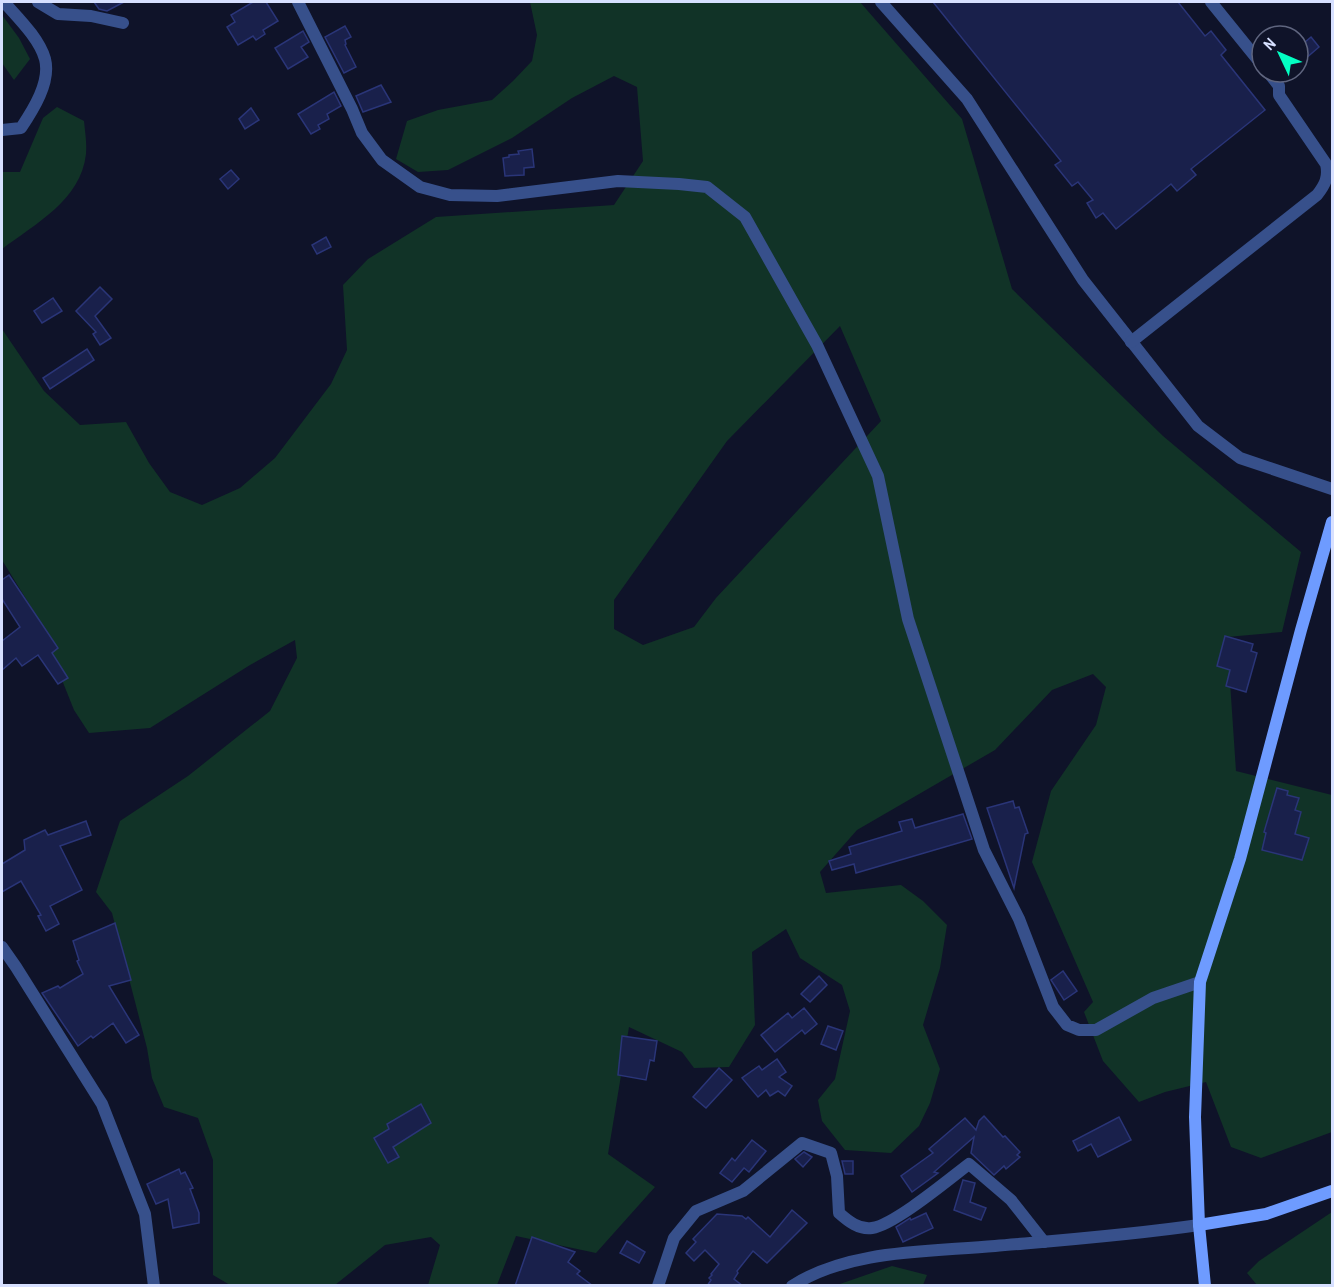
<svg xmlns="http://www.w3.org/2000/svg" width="1334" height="1287" font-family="'Archivo Narrow',sans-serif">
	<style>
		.green { fill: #113327; fill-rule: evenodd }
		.building { fill: #19204b; stroke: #2a3578; stroke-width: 1.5 }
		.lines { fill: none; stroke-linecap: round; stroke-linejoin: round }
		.street { stroke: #37508b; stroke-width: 12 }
		.secondary { stroke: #6e9bff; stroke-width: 12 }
	</style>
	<rect width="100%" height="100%" fill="#0f1329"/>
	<g class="green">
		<path d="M 530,2 L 860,2 L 962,119 L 1012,289 L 1163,436 L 1301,552 L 1282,632 L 1227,637 L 1236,771 L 1332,795 L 1332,1132 L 1261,1158 L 1231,1147 L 1206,1082 L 1165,1092 L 1139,1102 L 1103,1061 L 1084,1012 L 1093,1002 L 1032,862 L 1051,791 L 1096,725 L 1106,687 L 1093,674 L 1052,690 L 995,750 L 857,830 L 820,872 L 826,893 L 901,885 L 923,901 L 947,925 L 940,968 L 923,1025 L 940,1069 L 930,1103 L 919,1126 L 891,1153 L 845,1150 L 822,1121 L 818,1100 L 835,1079 L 850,1011 L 842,985 L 800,958 L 786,929 L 752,952 L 755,1025 L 729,1067 L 694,1068 L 682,1052 L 629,1027 L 608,1154 L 655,1187 L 596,1253 L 516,1236 L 497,1285 L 428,1285 L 440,1245 L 431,1237 L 385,1245 L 335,1285 L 230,1285 L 213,1275 L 213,1160 L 198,1118 L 164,1107 L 152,1078 L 147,1048 L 112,913 L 96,892 L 120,821 L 188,776 L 270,711 L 297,658 L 295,640 L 250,665 L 150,728 L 89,733 L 74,710 L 36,615 L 2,560 L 2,329 L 44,391 L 80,425 L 126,422 L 149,463 L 170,492 L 202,505 L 240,488 L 275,458 L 331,384 L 347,350 L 343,285 L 368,259 L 436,217 L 614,205 L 643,161 L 637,87 L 614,76 L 572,98 L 512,138 L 448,170 L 418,172 L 396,159 L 407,121 L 438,110 L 492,100 L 513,81 L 532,61 L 537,35 ZM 840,326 L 881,421 L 716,598 L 694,627 L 643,645 L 614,629 L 614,600 L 727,441 Z"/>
		<polygon points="2,15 19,38 30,59 14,80 2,63"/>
		<path d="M 57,107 L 84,121 C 85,131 87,144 86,154 C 81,200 35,224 2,249 L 2,172 L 20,172 L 43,118 Z"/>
		<polygon points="1332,1212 1332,1285 1257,1285 1247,1273 1259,1261"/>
		<polygon points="892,1266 927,1275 923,1285 837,1285"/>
	</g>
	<g class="building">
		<polygon points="94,2 124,2 107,11 99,9"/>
		<polygon points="253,2 266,2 278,21 263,30 265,34 256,40 253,36 238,45 227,27 235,22 231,15"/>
		<polygon points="933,2 1178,2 1205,36 1211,31 1226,50 1221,55 1265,110 1191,169 1196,175 1177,191 1171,184 1116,229 1103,213 1096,218 1087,203 1093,200 1078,182 1072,186 1055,165 1061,161"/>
		<polygon points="345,26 351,37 345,40 346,44 345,45 356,67 344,73 325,37"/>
		<polygon points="303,31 309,42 301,47 308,57 288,69 275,48"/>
		<polygon points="1311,37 1319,47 1298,65 1298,48"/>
		<polygon points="381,85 391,102 363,112 356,96"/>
		<polygon points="334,92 341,106 327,114 329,119 318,125 320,129 311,134 298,114"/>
		<polygon points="251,108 259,120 245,129 239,119"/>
		<polygon points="532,149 534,167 524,168 524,175 505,176 503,158 509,157 509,155 519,154 518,151"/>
		<polygon points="231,170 239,179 228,189 220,179"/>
		<polygon points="326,237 331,247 317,254 312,245"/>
		<polygon points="100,287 112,299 95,316 111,338 100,345 93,334 96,332 76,311"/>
		<polygon points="53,298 62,311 42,323 34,311"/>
		<polygon points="87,349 94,360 50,389 43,378"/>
		<polygon points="9,575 58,648 52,653 68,678 58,684 38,655 22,666 16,658 2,670 2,641 20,627 2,599 2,580"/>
		<polygon points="1225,636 1253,644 1251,651 1257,653 1246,692 1226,686 1230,670 1217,666"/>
		<polygon points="1277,788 1288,791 1287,795 1299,798 1295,810 1301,812 1295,834 1309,838 1302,860 1262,850 1266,833 1264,832"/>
		<polygon points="1013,801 1015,808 1019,807 1028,833 1025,834 1014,888 987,808"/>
		<polygon points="963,814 972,839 856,873 854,864 832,870 829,861 851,854 849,847 902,831 899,822 912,819 915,828"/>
		<polygon points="86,821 91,835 60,846 82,890 50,906 59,924 46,931 38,916 41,915 21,881 2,892 2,864 25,850 24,840 45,830 48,835"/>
		<polygon points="115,923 131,980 109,986 139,1035 126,1043 113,1023 93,1038 91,1036 78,1046 42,993 58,986 60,988 83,974 77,961 79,960 73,941"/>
		<polygon points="1063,971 1077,991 1064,1000 1051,980"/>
		<polygon points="819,976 827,985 810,1002 801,994"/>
		<polygon points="804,1008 817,1024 805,1034 802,1030 775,1052 761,1035 788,1013 792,1018"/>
		<polygon points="828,1026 843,1031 836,1050 821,1044"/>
		<polygon points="622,1036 657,1041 654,1061 650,1060 646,1080 618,1075"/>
		<polygon points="777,1059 786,1072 779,1077 792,1086 785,1096 778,1091 770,1096 766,1090 758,1097 742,1078 759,1066 762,1070"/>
		<polygon points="719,1068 732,1080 706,1108 693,1097"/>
		<polygon points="421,1104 431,1123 393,1147 399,1157 388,1163 374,1138 389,1129 387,1124"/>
		<polygon points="984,1116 1003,1137 1005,1136 1020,1152 1017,1155 1020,1157 1006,1169 1004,1166 994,1175 971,1153 974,1137 934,1172 938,1173 912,1192 901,1176 933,1153 929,1149 965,1118 976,1130 979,1121"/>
		<polygon points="1119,1117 1131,1140 1098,1157 1091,1144 1078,1151 1073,1141"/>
		<polygon points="752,1140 766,1151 749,1172 744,1168 732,1182 720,1173 732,1158 735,1161"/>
		<polygon points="804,1152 812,1157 803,1167 795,1159"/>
		<polygon points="842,1161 853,1161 853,1174 845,1174"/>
		<polygon points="179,1169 181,1174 185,1172 193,1188 190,1189 199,1213 199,1223 173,1228 168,1199 156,1204 147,1184"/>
		<polygon points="963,1180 975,1183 970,1202 986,1208 981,1220 954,1210"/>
		<polygon points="792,1210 807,1223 767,1263 753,1251 737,1271 738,1273 734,1279 743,1286 707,1286 711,1280 709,1278 712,1275 711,1274 719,1264 705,1250 694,1261 686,1253 696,1242 693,1239 717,1214 742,1216 746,1219 748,1217 770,1237"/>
		<polygon points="926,1213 933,1228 903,1242 896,1227 910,1218 911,1220"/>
		<polygon points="532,1237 575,1252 568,1262 580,1271 577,1274 593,1286 515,1286"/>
		<polygon points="627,1241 645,1252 639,1263 620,1253"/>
	</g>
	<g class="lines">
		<g class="street">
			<polyline points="38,2 58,14 91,16 123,23"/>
			<polyline points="298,2 352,109 362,133 382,160 420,187 450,195 497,196 618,181 679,184 707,187 745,217 817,345 878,476 908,619 984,850 1019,919 1053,1007 1067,1025 1079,1030 1096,1030 1153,998 1200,982"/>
			<polyline points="881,2 967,99 1083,280 1198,426 1240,458 1332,489"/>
			<polyline points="1211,2 1262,65"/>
			<path d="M 2,130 L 21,128 C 33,110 51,82 45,59 C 39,38 18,18 4,2"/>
			<path d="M 1131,342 L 1317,195 C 1325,185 1329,177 1326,164 L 1279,95 L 1279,86 L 1268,72"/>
			<polyline points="2,947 16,967 102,1104 145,1214 154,1286"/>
			<path d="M 658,1286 L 674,1238 L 696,1211 L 743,1191 L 802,1143 L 831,1153 L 837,1176 L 839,1213 C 848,1221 859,1230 872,1228 C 894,1225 948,1180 969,1164 L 1011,1200 L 1044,1242"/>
			<path d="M 792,1286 C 849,1249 930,1252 995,1246 C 1064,1240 1131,1235 1199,1225"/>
		</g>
		<g class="secondary">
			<polyline points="1199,1225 1266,1214 1332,1191"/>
			<polyline points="1205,1286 1199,1225 1195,1117 1200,982 1240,859 1301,630 1332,522"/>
		</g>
	</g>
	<rect width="1334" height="1287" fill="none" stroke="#d7e0ff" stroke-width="6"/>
	<g transform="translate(1280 54) rotate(314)"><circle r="28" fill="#0f1329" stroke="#5f657f" stroke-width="1.5"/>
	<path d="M0-4.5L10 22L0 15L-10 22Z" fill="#03ffc3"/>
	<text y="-9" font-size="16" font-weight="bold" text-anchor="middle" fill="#d7e0ff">N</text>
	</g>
</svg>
